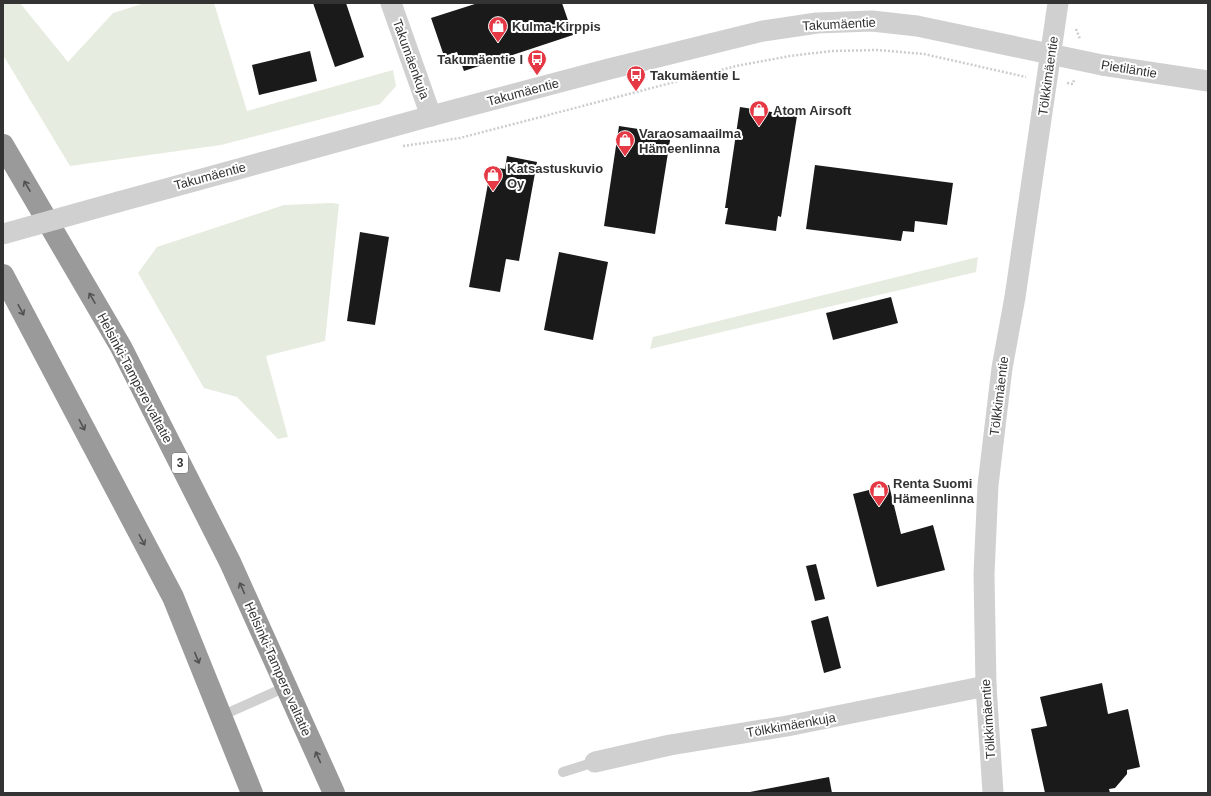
<svg xmlns="http://www.w3.org/2000/svg" width="1211" height="796" font-family="Helvetica,sans-serif">
	<style>
		.green { fill: #e6ecdf }
		.building { fill: #1a1a1a }
		.lines { fill: none; stroke-linecap: round; stroke-linejoin: round }
		.path { stroke: #cdcdcd; stroke-width: 2.5; stroke-dasharray: 2 2; stroke-linecap: butt }
		.service { stroke: #d0d0d0; stroke-width: 10 }
		.minor { stroke: #d0d0d0; stroke-width: 21 }
		.motorway { stroke: #9a9a9a; stroke-width: 22 }
		.minor-bridge { stroke: #d0d0d0; stroke-width: 21 }
		.oneway { stroke: #525252 }
		.labels { text-anchor: middle; dominant-baseline: central; stroke-width: 4; stroke-linejoin: round; paint-order: stroke }
		.shield { fill: #fff; stroke: #707070; stroke-width: 1 }
		.shield-label { font-size: 12px; font-weight: bold; fill: #333 }
		.street-label { font-size: 13px; fill: #333; stroke: #fff }
		.poi-label { font-size: 13px; font-weight: bold; fill: #333; stroke: #fff; text-anchor: start }
	</style>
	<rect width="100%" height="100%" fill="#fff"/>
	<g class="green">
		<polygon points="3,3 20,3 68,62 113,13 145,3 214,3 247,111 393,70 396,86 380,104 221,145 70,166 3,55"/>
		<polygon points="332,203 339,204 325,341 266,356 288,437 278,439 237,397 204,388 138,273 157,247 284,205"/>
		<polygon points="978,257 976,272 650,349 653,337"/>
	</g>
	<g class="building">
		<polygon points="313,3 346,3 364,57 335,67"/>
		<polygon points="478,3 562,3 573,35 464,71 457,52 444,56 431,18"/>
		<polygon points="310,51 317,81 259,95 252,65"/>
		<polygon points="740,107 797,116 781,217 778,216 776,231 725,224 728,208 725,208"/>
		<polygon points="619,126 671,134 655,234 604,226"/>
		<polygon points="507,156 537,162 519,261 506,259 500,292 469,287 491,167 505,169"/>
		<polygon points="815,165 953,183 947,225 915,221 914,232 903,231 901,241 806,229"/>
		<polygon points="360,232 389,237 375,325 347,321"/>
		<polygon points="559,252 608,262 593,340 544,330"/>
		<polygon points="891,297 898,323 833,340 826,313"/>
		<polygon points="889,485 901,534 933,525 945,570 877,587 853,494"/>
		<polygon points="816,564 825,599 815,601 806,566"/>
		<polygon points="828,616 841,668 824,673 811,621"/>
		<polygon points="1102,683 1108,714 1128,709 1140,767 1127,770 1127,774 1115,788 1109,789 1110,793 1045,793 1031,729 1047,726 1040,697"/>
		<polygon points="829,777 832,793 750,793 750,792"/>
	</g>
	<g class="lines">
		<g class="path">
			<polyline points="1076,29 1080,39"/>
			<polyline points="1067,83 1073,84 1074,80"/>
			<polyline points="403,146 460,138 736,66 790,56 832,51 877,50 924,54 1026,77"/>
		</g>
		<g class="service">
			<polyline points="221,716 286,687"/>
			<polyline points="563,772 595,762"/>
		</g>
		<g class="minor">
			<polyline points="391,3 431,116"/>
			<polyline points="118,202 431,116 609,69 763,31 817,23 872,21 917,26 1102,65 1208,81"/>
			<polyline points="595,762 670,745 787,726 986,686"/>
			<polyline points="993,793 986,686 984,574 988,485 1002,368 1015,297 1058,3"/>
		</g>
		<g class="motorway">
			<polyline points="3,145 121,347 230,562 334,793"/>
			<polyline points="3,275 173,597 252,793"/>
		</g>
		<polyline class="minor-bridge" points="3,234 118,202"/>
	</g>
	<defs><path id="oneway-shaft" d="M-6 0H5M1.5-3L5.5 0L1.5 3" fill="none" stroke-width="1.6" stroke-linecap="round" stroke-linejoin="round"/></defs>
	<g class="oneway">
		<use href="#oneway-shaft" transform="translate(27 186) rotate(-120)"/>
		<use href="#oneway-shaft" transform="translate(92 298) rotate(-120)"/>
		<use href="#oneway-shaft" transform="translate(21 310) rotate(62)"/>
		<use href="#oneway-shaft" transform="translate(82 425) rotate(62)"/>
		<use href="#oneway-shaft" transform="translate(142 540) rotate(62)"/>
		<use href="#oneway-shaft" transform="translate(242 588) rotate(-114)"/>
		<use href="#oneway-shaft" transform="translate(197 658) rotate(68)"/>
		<use href="#oneway-shaft" transform="translate(318 757) rotate(-114)"/>
	</g>
	<defs>
		<symbol id="shop-pin" viewBox="-11 -11 22 30"><path d="M0 17L-7.5 6A9.5 9.5 0 1 1 7.5 6Z" fill="#e63946" stroke="#fff"/><path d="M-5-2.5h2.3a2.7 3.5 0 0 1 5.4 0H5L5.5 6h-11ZM-1.5-2.5h3a1.5 2.3 0 0 0-3 0Z" fill="#fff"/></symbol>
		<symbol id="bus-pin" viewBox="-11 -11 22 30"><path d="M0 17L-7.5 6A9.5 9.5 0 1 1 7.5 6Z" fill="#e63946" stroke="#fff"/><path d="M-5-6H5V4H4V6H2V4H-2V6H-4V4H-5ZM-3.5-4V0h7V-4ZM-3.5 1.2v1.5H-2V1.2ZM2 1.2v1.5H3.5V1.2Z" fill="#fff"/></symbol>
	</defs>
	<g fill-rule="evenodd">
		<use href="#shop-pin" x="487" y="15" width="22" height="30"/>
		<use href="#bus-pin" x="526" y="48" width="22" height="30"/>
		<use href="#bus-pin" x="625" y="64" width="22" height="30"/>
		<use href="#shop-pin" x="748" y="99" width="22" height="30"/>
		<use href="#shop-pin" x="614" y="129" width="22" height="30"/>
		<use href="#shop-pin" x="482" y="164" width="22" height="30"/>
		<use href="#shop-pin" x="868" y="479" width="22" height="30"/>
	</g>
	<g class="labels">
		<rect class="shield" x="172" y="453" width="16" height="20" rx="3"/>
		<g class="shield-label">
			<text x="180" y="463">3</text>
		</g>
		<g class="street-label">
			<text transform="translate(839 24) rotate(-3)">Takumäentie</text>
			<text transform="translate(411 59) rotate(70)">Takumäenkuja</text>
			<text transform="translate(1129 69) rotate(9)">Pietiläntie</text>
			<text transform="translate(1048 76) rotate(-82)">Tölkkimäentie</text>
			<text transform="translate(523 92) rotate(-15)">Takumäentie</text>
			<text transform="translate(210 176) rotate(-15)">Takumäentie</text>
			<text transform="translate(135 378) rotate(62)">Helsinki-Tampere valtatie</text>
			<text transform="translate(999 396) rotate(-83)">Tölkkimäentie</text>
			<text transform="translate(278 669) rotate(66)">Helsinki-Tampere valtatie</text>
			<text transform="translate(988 719) rotate(-94)">Tölkkimäentie</text>
			<text transform="translate(791 725) rotate(-10)">Tölkkimäenkuja</text>
		</g>
		<g class="poi-label">
			<text x="512" y="26">Kulma-Kirppis</text>
			<text x="523" y="59" text-anchor="end">Takumäentie I</text>
			<text x="650" y="75">Takumäentie L</text>
			<text x="773" y="110">Atom Airsoft</text>
			<text x="639" y="133">Varaosamaailma<tspan x="639" dy="15">Hämeenlinna</tspan></text>
			<text x="507" y="168">Katsastuskuvio<tspan x="507" dy="15">Oy</tspan></text>
			<text x="893" y="483">Renta Suomi<tspan x="893" dy="15">Hämeenlinna</tspan></text>
		</g>
	</g>
	<rect width="1211" height="796" fill="none" stroke="#333333" stroke-width="8"/>
</svg>
